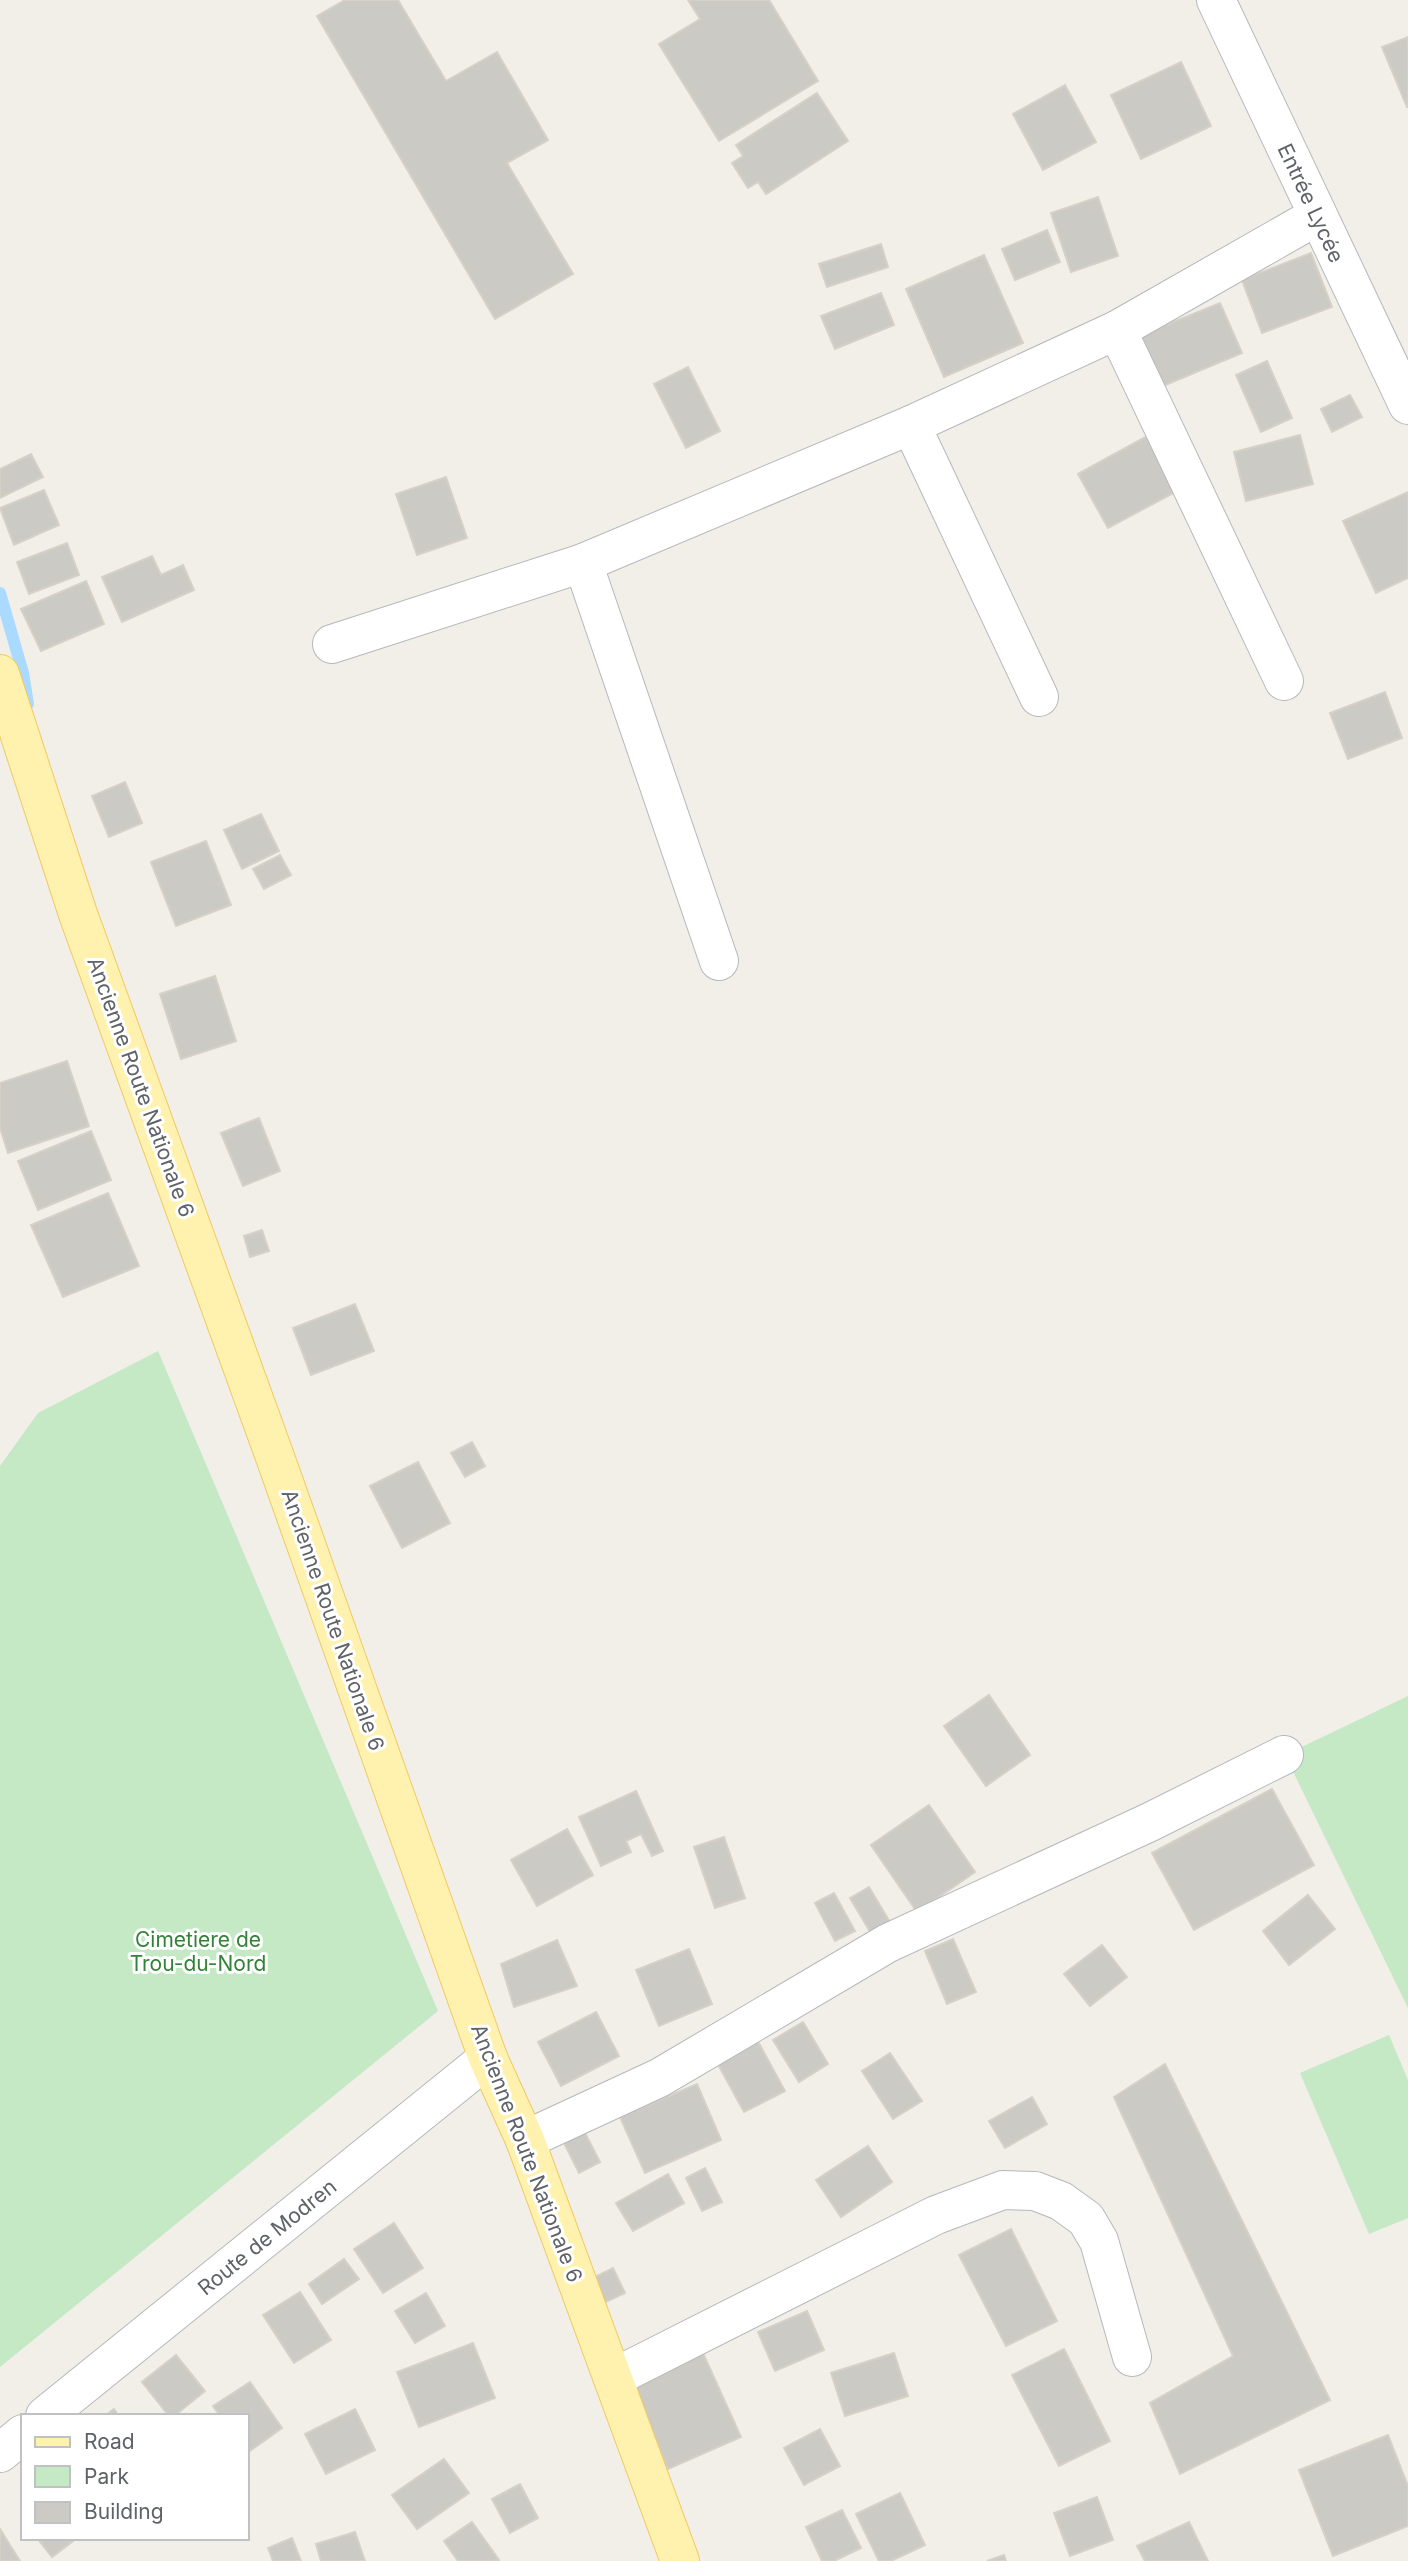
<svg xmlns="http://www.w3.org/2000/svg" width="1408" height="2561" font-family="Inter,sans-serif">
	<style>
		.green { fill: #c5e8c5 }
		.lines { fill: none; stroke-linecap: round; stroke-linejoin: round }
		.stream { stroke: #aadaff; stroke-width: 12 }
		.building { fill: #cccac5; stroke: #d6d1c6; stroke-width: 2 }
		.minor-casing { stroke: #b5b8bc; stroke-width: 40 }
		.major-casing { stroke: #f2c960; stroke-width: 40 }
		.minor { stroke: #fff; stroke-width: 38 }
		.major { stroke: #fff2af; stroke-width: 38 }
		.labels { text-anchor: middle; dominant-baseline: central; stroke-width: 6; stroke-linejoin: round; paint-order: stroke }
		.street-label { font-size: 21px; fill: #5f6368; stroke: #fff }
		.park-label { font-size: 21px; fill: #348238; stroke: #fff }
	</style>
	<rect width="100%" height="100%" fill="#f1efe8"/>
	<g class="green">
		<polygon points="158,1351 438,2011 0,2367 0,1466 38,1413"/>
		<polygon points="1408,1696 1408,2008 1285,1755"/>
		<polygon points="1389,2035 1408,2080 1408,2218 1369,2234 1300,2073"/>
	</g>
	<g class="lines">
		<polyline class="stream" points="0,593 23,673 28,704"/>
	</g>
	<g class="building">
		<polygon points="345,0 398,0 446,81 497,52 548,140 507,163 573,274 495,319 317,16"/>
		<polygon points="688,0 769,0 818,81 719,141 659,44 700,19"/>
		<polygon points="1408,37 1408,107 1407,107 1382,47"/>
		<polygon points="1181,62 1211,126 1141,159 1111,95"/>
		<polygon points="1065,85 1096,142 1043,170 1013,114"/>
		<polygon points="817,93 848,141 766,194 758,182 748,188 732,163 743,156 736,145"/>
		<polygon points="1098,197 1118,256 1071,272 1051,213"/>
		<polygon points="1047,230 1060,262 1015,280 1002,249"/>
		<polygon points="881,244 888,267 827,287 819,264"/>
		<polygon points="1311,253 1332,307 1262,333 1242,280"/>
		<polygon points="984,255 1023,343 944,377 906,289"/>
		<polygon points="881,293 894,325 835,349 821,316"/>
		<polygon points="1220,303 1242,353 1156,389 1134,338"/>
		<polygon points="1267,361 1292,418 1261,432 1236,375"/>
		<polygon points="688,367 720,431 686,448 654,384"/>
		<polygon points="1350,395 1362,417 1332,432 1321,409"/>
		<polygon points="1300,435 1313,484 1246,501 1234,452"/>
		<polygon points="1147,436 1177,491 1108,528 1078,474"/>
		<polygon points="31,454 43,477 0,498 0,469"/>
		<polygon points="446,477 467,538 417,555 396,494"/>
		<polygon points="44,490 59,525 14,545 0,508"/>
		<polygon points="1408,492 1408,578 1376,593 1343,521"/>
		<polygon points="67,543 79,575 29,594 17,562"/>
		<polygon points="152,556 161,575 183,565 194,590 122,622 102,577"/>
		<polygon points="86,581 104,624 41,651 21,609"/>
		<polygon points="1385,692 1402,738 1348,759 1330,713"/>
		<polygon points="125,782 142,823 109,837 92,796"/>
		<polygon points="261,814 279,851 242,869 224,830"/>
		<polygon points="206,841 231,905 176,926 151,862"/>
		<polygon points="280,855 291,875 264,889 253,869"/>
		<polygon points="215,976 236,1041 181,1059 160,994"/>
		<polygon points="67,1061 89,1126 8,1153 0,1128 0,1083"/>
		<polygon points="259,1118 280,1171 243,1186 221,1133"/>
		<polygon points="91,1131 111,1180 38,1210 18,1161"/>
		<polygon points="108,1193 139,1266 63,1297 31,1225"/>
		<polygon points="262,1230 269,1251 250,1257 244,1236"/>
		<polygon points="355,1304 374,1351 311,1375 293,1328"/>
		<polygon points="472,1442 485,1466 465,1477 451,1453"/>
		<polygon points="418,1462 450,1523 402,1548 370,1486"/>
		<polygon points="989,1695 1030,1755 986,1786 944,1726"/>
		<polygon points="1272,1789 1314,1865 1194,1930 1152,1853"/>
		<polygon points="636,1791 663,1851 652,1856 641,1834 626,1841 631,1852 601,1866 579,1817"/>
		<polygon points="929,1805 975,1872 917,1912 871,1845"/>
		<polygon points="567,1829 593,1875 537,1906 511,1860"/>
		<polygon points="724,1837 745,1898 715,1908 694,1847"/>
		<polygon points="869,1887 891,1924 872,1935 850,1898"/>
		<polygon points="834,1893 855,1931 835,1941 815,1903"/>
		<polygon points="1308,1895 1335,1929 1289,1965 1263,1931"/>
		<polygon points="953,1939 976,1992 947,2004 925,1951"/>
		<polygon points="557,1940 577,1986 514,2007 501,1964"/>
		<polygon points="1102,1945 1127,1977 1090,2006 1064,1974"/>
		<polygon points="689,1949 712,2004 659,2026 636,1970"/>
		<polygon points="596,2012 619,2056 561,2086 538,2042"/>
		<polygon points="803,2022 828,2064 799,2082 773,2040"/>
		<polygon points="755,2036 785,2091 744,2112 714,2057"/>
		<polygon points="890,2053 922,2101 893,2119 862,2071"/>
		<polygon points="1165,2064 1330,2400 1180,2474 1150,2403 1233,2356 1114,2097"/>
		<polygon points="697,2084 721,2140 645,2173 620,2117"/>
		<polygon points="1032,2097 1047,2124 1005,2148 989,2121"/>
		<polygon points="584,2131 600,2162 579,2173 563,2141"/>
		<polygon points="868,2146 892,2182 841,2217 816,2180"/>
		<polygon points="705,2168 722,2202 702,2211 686,2178"/>
		<polygon points="668,2174 684,2203 633,2231 616,2203"/>
		<polygon points="394,2223 423,2268 383,2293 354,2249"/>
		<polygon points="1011,2229 1057,2321 1006,2346 959,2255"/>
		<polygon points="344,2259 359,2279 322,2304 309,2284"/>
		<polygon points="613,2268 625,2293 595,2307 583,2283"/>
		<polygon points="300,2292 331,2340 294,2363 263,2315"/>
		<polygon points="426,2293 445,2326 415,2343 395,2311"/>
		<polygon points="807,2311 824,2350 775,2371 758,2332"/>
		<polygon points="473,2343 495,2398 419,2427 397,2372"/>
		<polygon points="1064,2349 1110,2441 1059,2466 1012,2375"/>
		<polygon points="702,2351 741,2437 668,2469 630,2383"/>
		<polygon points="894,2353 908,2396 845,2416 831,2373"/>
		<polygon points="176,2355 205,2391 174,2416 169,2416 142,2382"/>
		<polygon points="250,2382 282,2428 247,2453 247,2416 220,2416 213,2406"/>
		<polygon points="114,2409 119,2416 105,2416"/>
		<polygon points="355,2409 375,2450 326,2474 305,2434"/>
		<polygon points="820,2429 840,2466 804,2485 784,2448"/>
		<polygon points="1388,2435 1408,2486 1408,2526 1333,2556 1299,2470"/>
		<polygon points="444,2459 469,2493 417,2529 392,2495"/>
		<polygon points="520,2484 538,2518 510,2533 492,2499"/>
		<polygon points="900,2493 925,2545 891,2561 879,2561 856,2514"/>
		<polygon points="1097,2497 1113,2540 1070,2556 1054,2513"/>
		<polygon points="842,2510 861,2548 834,2561 822,2561 806,2527"/>
		<polygon points="472,2522 499,2560 498,2561 458,2561 444,2541"/>
		<polygon points="1189,2522 1208,2561 1145,2561 1137,2546"/>
		<polygon points="0,2529 20,2561 0,2561"/>
		<polygon points="355,2532 365,2561 321,2561 316,2544"/>
		<polygon points="37,2538 77,2538 52,2557"/>
		<polygon points="292,2538 301,2561 273,2561 268,2548"/>
		<polygon points="1004,2555 1006,2561 987,2561"/>
	</g>
	<g class="lines">
		<defs>
			<g id="minor">
				<polyline points="1216,0 1408,405"/>
				<polyline points="1117,330 1284,681"/>
				<polyline points="911,425 1039,697"/>
				<polyline points="583,563 719,961"/>
				<polyline points="332,644 583,563 911,425 1117,330 1317,216"/>
				<polyline points="525,2140 659,2078 888,1943 1150,1822 1284,1755"/>
				<polyline points="613,2378 936,2215 1003,2190 1035,2191 1061,2201 1086,2219 1099,2241 1132,2357"/>
				<polyline points="45,2416 488,2058"/>
				<polyline points="0,2453 23,2434"/>
			</g>
			<polyline id="major" points="0,674 78,914 275,1457 488,2058 525,2140 680,2561"/>
		</defs>
		<use href="#minor" class="minor-casing"/>
		<use href="#major" class="major-casing"/>
		<use href="#minor" class="minor"/>
		<use href="#major" class="major"/>
	</g>
	<g class="labels">
		<g class="street-label">
			<text transform="translate(1311 203) rotate(65)">Entrée Lycée</text>
			<text transform="translate(141 1087) rotate(70)">Ancienne Route Nationale 6</text>
			<text transform="translate(333 1620) rotate(71)">Ancienne Route Nationale 6</text>
			<text transform="translate(527 2153) rotate(69)">Ancienne Route Nationale 6</text>
			<text transform="translate(267 2237) rotate(-39)">Route de Modren</text>
		</g>
		<g class="park-label">
			<text x="198" y="1939">Cimetiere de<tspan x="198" dy="24">Trou-du-Nord</tspan></text>
		</g>
	</g>
	<rect x="21" y="2414" width="228" height="126" fill="#ffffff" stroke="#bfc1c3" stroke-width="2"/>
	<rect x="35" y="2437" width="35" height="10" fill="#fff2af" stroke="#bfc1c3" stroke-width="2"/>
	<text x="84" y="2449" font-size="21" fill="#5f6368">Road</text>
	<rect x="35" y="2466" width="35" height="21" fill="#c5e8c5" stroke="#bfc1c3" stroke-width="2"/>
	<text x="84" y="2484" font-size="21" fill="#5f6368">Park</text>
	<rect x="35" y="2502" width="35" height="21" fill="#cccac5" stroke="#bfc1c3" stroke-width="2"/>
	<text x="84" y="2519" font-size="21" fill="#5f6368">Building</text>
</svg>
